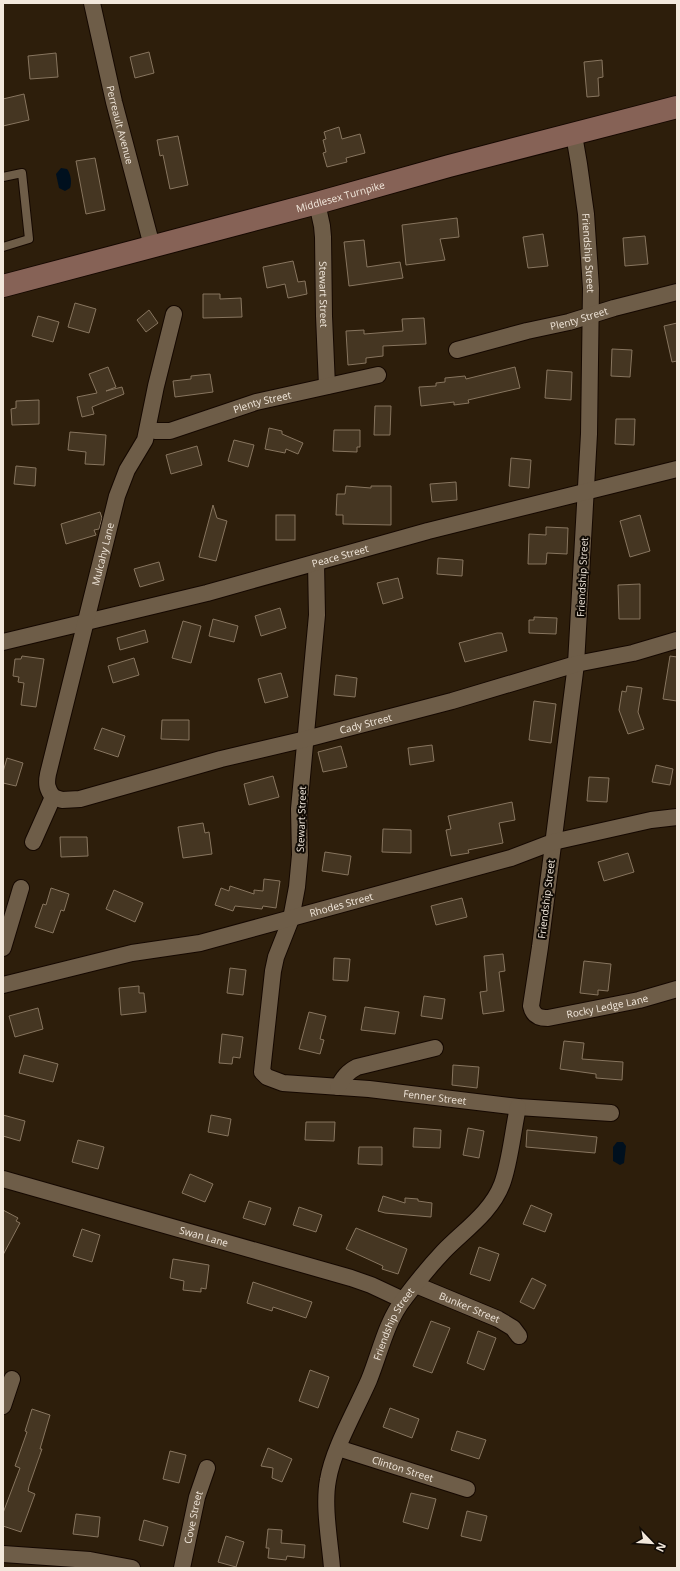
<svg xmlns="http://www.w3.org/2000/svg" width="680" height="1571" font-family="'Open Sans',sans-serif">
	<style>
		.water { fill: #00101e }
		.building { fill: #453622; stroke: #87755f }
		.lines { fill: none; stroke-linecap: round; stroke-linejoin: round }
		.service-casing { stroke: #150800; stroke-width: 10 }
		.minor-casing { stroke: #150800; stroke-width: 18 }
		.secondary-casing { stroke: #150800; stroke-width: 24 }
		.service { stroke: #6e5d48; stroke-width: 8 }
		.minor { stroke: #6e5d48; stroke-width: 16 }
		.secondary { stroke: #866256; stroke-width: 22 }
		.labels { text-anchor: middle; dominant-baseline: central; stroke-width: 4; stroke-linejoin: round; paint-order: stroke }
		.street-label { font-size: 10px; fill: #f2e8dc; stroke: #100a04 }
	</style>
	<rect width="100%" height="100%" fill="#2d1e0b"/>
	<g class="water">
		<path d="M 61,168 L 67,169 C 71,174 72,183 70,188 L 65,191 L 59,188 L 56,174 Z"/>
		<polygon points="617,1142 623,1142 626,1146 624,1163 620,1165 613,1161 613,1147"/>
	</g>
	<g class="building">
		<polygon points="149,52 154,73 135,78 130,57"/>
		<polygon points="56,53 58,77 30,79 28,56"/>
		<polygon points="602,60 603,77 598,78 599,96 587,97 584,62"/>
		<polygon points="24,94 29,120 3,126 3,99"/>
		<polygon points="339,127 342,139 360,134 365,153 346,158 347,162 327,167 323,153 326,152 323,140 326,139 324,132"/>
		<polygon points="178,136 188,185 170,189 163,155 160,156 157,140"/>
		<polygon points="95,158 105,210 86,214 76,161"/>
		<polygon points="457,218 459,237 440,239 445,260 406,265 402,225"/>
		<polygon points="543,234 548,266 528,268 523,237"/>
		<polygon points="645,236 648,264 625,266 623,238"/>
		<polygon points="364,240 367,267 400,262 403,278 349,286 344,242"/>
		<polygon points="293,261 298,282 305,281 307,294 288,298 285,284 267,288 263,267"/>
		<polygon points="203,294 220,294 220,299 241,298 242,317 203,318"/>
		<polygon points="75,303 96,309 89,333 68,327"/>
		<polygon points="149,310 158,323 146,332 137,320"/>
		<polygon points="38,316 59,322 53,342 32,336"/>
		<polygon points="424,318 426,344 383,346 383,356 366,358 366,363 348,365 346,331 364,330 364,334 403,331 402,319"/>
		<polygon points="677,323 677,361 672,362 664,326"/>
		<polygon points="612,349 632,350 630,377 611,376"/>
		<polygon points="108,367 116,387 106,391 122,387 124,394 92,407 94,414 82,417 77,397 97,393 89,374"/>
		<polygon points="515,367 520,388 468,400 469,403 454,405 454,402 421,406 419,387 436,386 436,383 445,382 445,378 465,376 466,379"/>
		<polygon points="547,370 572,372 571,400 545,398"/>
		<polygon points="210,374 213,392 175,397 173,381 191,379 191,376"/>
		<polygon points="39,400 39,424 12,425 11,409 16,408 16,401"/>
		<polygon points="375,406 391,406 390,435 374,435"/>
		<polygon points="616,419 635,419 634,445 615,444"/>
		<polygon points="269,428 282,431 282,434 303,443 298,454 286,449 285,453 265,449"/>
		<polygon points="334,430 360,430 360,447 357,447 357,452 333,451"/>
		<polygon points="70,432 106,435 104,465 85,464 86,452 68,450"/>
		<polygon points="234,440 254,445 248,467 228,461"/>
		<polygon points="197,446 202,465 171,474 166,455"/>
		<polygon points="511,458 531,460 529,488 509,486"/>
		<polygon points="16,466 36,468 35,486 14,484"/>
		<polygon points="456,482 457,500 432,502 430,484"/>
		<polygon points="346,486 371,488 371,486 391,486 391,525 343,524 343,515 336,515 337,494 345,494"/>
		<polygon points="213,505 217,518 227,521 216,561 199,557"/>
		<polygon points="100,512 102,518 99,529 94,530 96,535 66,544 61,524"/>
		<rect x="276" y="515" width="19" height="25"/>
		<polygon points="640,515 650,551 630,557 620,521"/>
		<polygon points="546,527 568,528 567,554 547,553 546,564 528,564 529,534 546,535"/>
		<polygon points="438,558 463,560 462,576 437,574"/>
		<polygon points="159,562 164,580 140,587 134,569"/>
		<polygon points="398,578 403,598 383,604 377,583"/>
		<polygon points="640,584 640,619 619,619 618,585"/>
		<polygon points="280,608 286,628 261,636 255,616"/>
		<polygon points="534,617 557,618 556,634 529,633 529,620 534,620"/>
		<polygon points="213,619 238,626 234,642 209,636"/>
		<polygon points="183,621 201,626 191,663 172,658"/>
		<polygon points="145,630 148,642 120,650 117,638"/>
		<polygon points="497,633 502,633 507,651 465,662 459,643"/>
		<polygon points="22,656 44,659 36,707 21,705 24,683 18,682 19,677 13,676 15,659 21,659"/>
		<polygon points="670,656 677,657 677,701 663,699"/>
		<polygon points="134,658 139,675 113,683 108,666"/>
		<polygon points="281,673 288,697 265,703 258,679"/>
		<polygon points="336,675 357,678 355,697 334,695"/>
		<polygon points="627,686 642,688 638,712 644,729 628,734 619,710 622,691 626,692"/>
		<polygon points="534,701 556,704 551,743 529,740"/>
		<polygon points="162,720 189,720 189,740 161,739"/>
		<polygon points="102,728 125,736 118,757 94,749"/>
		<polygon points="432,745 434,761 410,765 408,748"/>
		<polygon points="341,746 347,767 323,772 318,752"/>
		<polygon points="7,758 23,763 16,786 3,783 3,772"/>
		<polygon points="656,765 673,769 670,785 652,782"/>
		<polygon points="273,776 279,797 249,805 244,784"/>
		<polygon points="589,777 609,778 607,802 587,801"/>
		<polygon points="512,802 515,820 499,823 503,843 468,850 469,853 451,856 446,830 451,829 448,816"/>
		<polygon points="203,823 205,833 209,832 212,854 183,858 178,827"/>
		<polygon points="383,829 411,830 411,853 382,852"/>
		<polygon points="60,837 87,837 88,856 61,857"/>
		<polygon points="325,852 351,856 348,875 322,871"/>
		<polygon points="628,853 634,872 604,881 598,862"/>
		<polygon points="264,879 280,881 276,908 263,906 262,909 235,906 233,911 215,905 221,888 229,891 230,886 254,894 254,890 263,891"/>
		<polygon points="51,888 69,894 64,911 61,910 53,933 35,927 43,904 46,905"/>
		<polygon points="114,890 143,903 135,922 106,909"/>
		<polygon points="462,898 467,917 436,925 431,906"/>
		<polygon points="503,954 505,971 499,972 504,1011 483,1014 480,992 487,991 484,956"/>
		<polygon points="334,958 350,959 348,981 333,980"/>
		<polygon points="584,961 611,964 608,991 598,990 598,995 580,993"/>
		<polygon points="230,968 246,970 243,995 227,993"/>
		<polygon points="139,986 139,993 144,993 146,1012 121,1015 119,988"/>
		<polygon points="424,996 445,999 442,1019 421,1016"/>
		<polygon points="365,1007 399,1012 395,1034 361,1030"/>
		<polygon points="38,1008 43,1029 15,1037 9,1016"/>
		<polygon points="309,1012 326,1016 320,1039 324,1040 320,1054 299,1049"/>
		<polygon points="222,1034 243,1037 240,1058 233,1057 232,1064 219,1063"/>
		<polygon points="564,1041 584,1043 582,1059 623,1062 622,1080 596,1078 596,1074 560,1069"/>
		<polygon points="24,1055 58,1064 53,1082 19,1073"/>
		<polygon points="453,1065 479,1067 477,1088 452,1085"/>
		<polygon points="3,1115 25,1121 20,1141 3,1136"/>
		<polygon points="211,1115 231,1119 228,1136 208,1132"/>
		<polygon points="306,1122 335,1122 334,1141 305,1140"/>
		<polygon points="414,1128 441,1130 440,1148 413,1147"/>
		<polygon points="468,1128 484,1131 479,1158 463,1155"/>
		<polygon points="527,1130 597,1137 595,1153 526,1147"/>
		<polygon points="78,1140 104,1147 98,1169 72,1162"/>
		<polygon points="359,1147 382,1147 382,1165 358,1164"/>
		<polygon points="190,1174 213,1184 205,1202 182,1193"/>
		<polygon points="383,1196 405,1203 405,1198 418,1199 418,1201 432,1203 431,1217 385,1213 378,1211"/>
		<polygon points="249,1201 271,1208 265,1225 243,1218"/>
		<polygon points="531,1205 552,1214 545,1232 523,1224"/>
		<polygon points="299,1207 322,1215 316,1232 293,1225"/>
		<polygon points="3,1210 18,1218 16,1221 20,1223 3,1255"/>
		<polygon points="356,1228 407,1249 398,1274 382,1269 383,1266 346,1249"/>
		<polygon points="82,1229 100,1235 92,1262 73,1256"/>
		<polygon points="479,1247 499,1254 490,1281 470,1274"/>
		<polygon points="173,1259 209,1265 206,1289 201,1288 201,1292 183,1290 184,1281 170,1278"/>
		<polygon points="532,1278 546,1285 534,1309 520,1302"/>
		<polygon points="253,1282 312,1302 306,1318 273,1307 272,1311 247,1303"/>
		<polygon points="431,1321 450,1328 432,1373 413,1366"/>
		<polygon points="478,1331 496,1338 484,1370 467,1363"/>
		<polygon points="310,1370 329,1377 318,1408 299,1401"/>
		<polygon points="390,1408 419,1419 412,1438 383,1427"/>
		<polygon points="32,1409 50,1415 40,1449 42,1449 29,1486 28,1491 35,1494 21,1532 3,1526 3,1513 20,1468 15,1466 27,1432 25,1431"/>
		<polygon points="457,1431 486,1440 479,1459 451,1450"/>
		<polygon points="268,1448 292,1459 282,1482 272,1478 273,1468 261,1466"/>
		<polygon points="170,1451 186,1455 179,1483 163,1479"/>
		<polygon points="411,1493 436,1499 428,1529 403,1522"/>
		<polygon points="467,1511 487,1516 481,1541 461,1536"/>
		<polygon points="76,1514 100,1517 98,1537 73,1534"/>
		<polygon points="144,1520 168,1527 163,1546 139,1540"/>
		<polygon points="268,1529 282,1530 281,1543 305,1545 304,1558 287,1556 286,1560 268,1558 269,1548 266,1548"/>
		<polygon points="226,1536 244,1542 236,1567 218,1562"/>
	</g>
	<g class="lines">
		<defs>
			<polyline id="service" points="3,177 22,173 29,239 3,247"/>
			<g id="minor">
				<path id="s1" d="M 92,3 L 114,102 L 152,246"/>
				<path id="s2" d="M 574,135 L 579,164 L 586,214 L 591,288 L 589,434 L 576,664 L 540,947 L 531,1006 C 533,1016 539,1018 548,1018 L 639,1000 L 677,989"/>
				<path id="s3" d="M 317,203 L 322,226 L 323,237 L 324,316 L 327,386"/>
				<path id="s4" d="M 457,350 L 527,331 L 569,322 L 614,308 L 677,292"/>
				<path id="s5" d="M 149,429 L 156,431 L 170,431 L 256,402 L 378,375"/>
				<path id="s6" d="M 316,563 L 317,615 L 299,809 L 300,855 L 297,887 L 291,919 L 276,957 L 273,971 L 262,1072 L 267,1077 L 283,1083 L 369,1089 L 518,1107 L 611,1113"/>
				<path id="s7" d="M 3,642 L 207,593 L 428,531 L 677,469"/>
				<path id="s8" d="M 53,797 L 62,800 L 80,799 L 221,759 L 306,739 L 452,701 L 576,664 L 633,653 L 677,640"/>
				<path id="s9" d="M 53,797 C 47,789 46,784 48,774 L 117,496 L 127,470 L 145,440 L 156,386 L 174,314"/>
				<polyline points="33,842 53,797"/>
				<polyline points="3,948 21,888"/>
				<path id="s10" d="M 3,985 L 132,953 L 200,943 L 511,858 L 553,842 L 651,820 L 677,817"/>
				<path d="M 338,1087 C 343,1078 347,1072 357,1067 L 435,1048"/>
				<path id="s11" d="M 3,1179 L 351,1278 L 371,1285 L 403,1300"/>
				<path id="s12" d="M 416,1285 L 498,1319 L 513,1328 L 519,1336"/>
				<polyline points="3,1406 12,1379"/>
				<path id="s13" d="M 338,1448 L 467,1489"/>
				<polyline points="3,1554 90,1560 132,1568"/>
				<path id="s14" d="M 182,1568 L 197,1497 L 207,1468"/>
				<path id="s15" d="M 332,1568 C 330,1542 323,1506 328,1480 C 333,1449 356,1410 369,1380 C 380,1353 386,1322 404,1299 C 416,1283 429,1267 443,1252 C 463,1231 491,1213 502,1184 C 510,1163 513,1130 518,1107"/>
			</g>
			<g id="secondary">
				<path id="s16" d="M 3,286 L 317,203 L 449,166 L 677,107"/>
			</g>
		</defs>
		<use href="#service" class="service-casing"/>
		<use href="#minor" class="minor-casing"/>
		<use href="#secondary" class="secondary-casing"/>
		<use href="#service" class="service"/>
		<use href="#minor" class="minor"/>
		<use href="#secondary" class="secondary"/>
	</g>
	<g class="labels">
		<g class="street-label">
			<text stroke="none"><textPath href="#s1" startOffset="125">Perreault Avenue</textPath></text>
			<text stroke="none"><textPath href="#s16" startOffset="349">Middlesex Turnpike</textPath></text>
			<text stroke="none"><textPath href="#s2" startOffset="119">Friendship Street</textPath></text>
			<text stroke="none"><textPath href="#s3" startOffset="92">Stewart Street</textPath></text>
			<text stroke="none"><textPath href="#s4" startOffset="126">Plenty Street</textPath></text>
			<text stroke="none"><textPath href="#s5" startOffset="118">Plenty Street</textPath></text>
			<text stroke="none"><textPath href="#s9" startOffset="251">Mulcahy Lane</textPath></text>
			<text stroke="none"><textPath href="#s7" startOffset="348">Peace Street</textPath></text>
			<text transform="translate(582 577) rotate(-87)">Friendship Street</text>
			<text stroke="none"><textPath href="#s8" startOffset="323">Cady Street</textPath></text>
			<text transform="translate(301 819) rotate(-88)">Stewart Street</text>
			<text transform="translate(546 899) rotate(-83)">Friendship Street</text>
			<text stroke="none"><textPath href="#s10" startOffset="348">Rhodes Street</textPath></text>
			<text stroke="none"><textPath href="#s2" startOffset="959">Rocky Ledge Lane</textPath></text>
			<text stroke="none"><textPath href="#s6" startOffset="691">Fenner Street</textPath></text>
			<text stroke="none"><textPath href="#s11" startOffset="209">Swan Lane</textPath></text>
			<text stroke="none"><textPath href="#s12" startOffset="58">Bunker Street</textPath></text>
			<text stroke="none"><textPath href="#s15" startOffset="258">Friendship Street</textPath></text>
			<text stroke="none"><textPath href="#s13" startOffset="68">Clinton Street</textPath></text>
			<text stroke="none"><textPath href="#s14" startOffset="52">Cove Street</textPath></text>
		</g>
	</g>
	<rect width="680" height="1571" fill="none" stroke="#f2e8dc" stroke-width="8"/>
	<g transform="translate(652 1543) rotate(115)" stroke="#100a04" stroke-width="3" paint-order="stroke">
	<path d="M0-3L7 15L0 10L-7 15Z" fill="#f2e8dc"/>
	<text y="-6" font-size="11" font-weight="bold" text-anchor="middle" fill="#f2e8dc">N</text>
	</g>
</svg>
